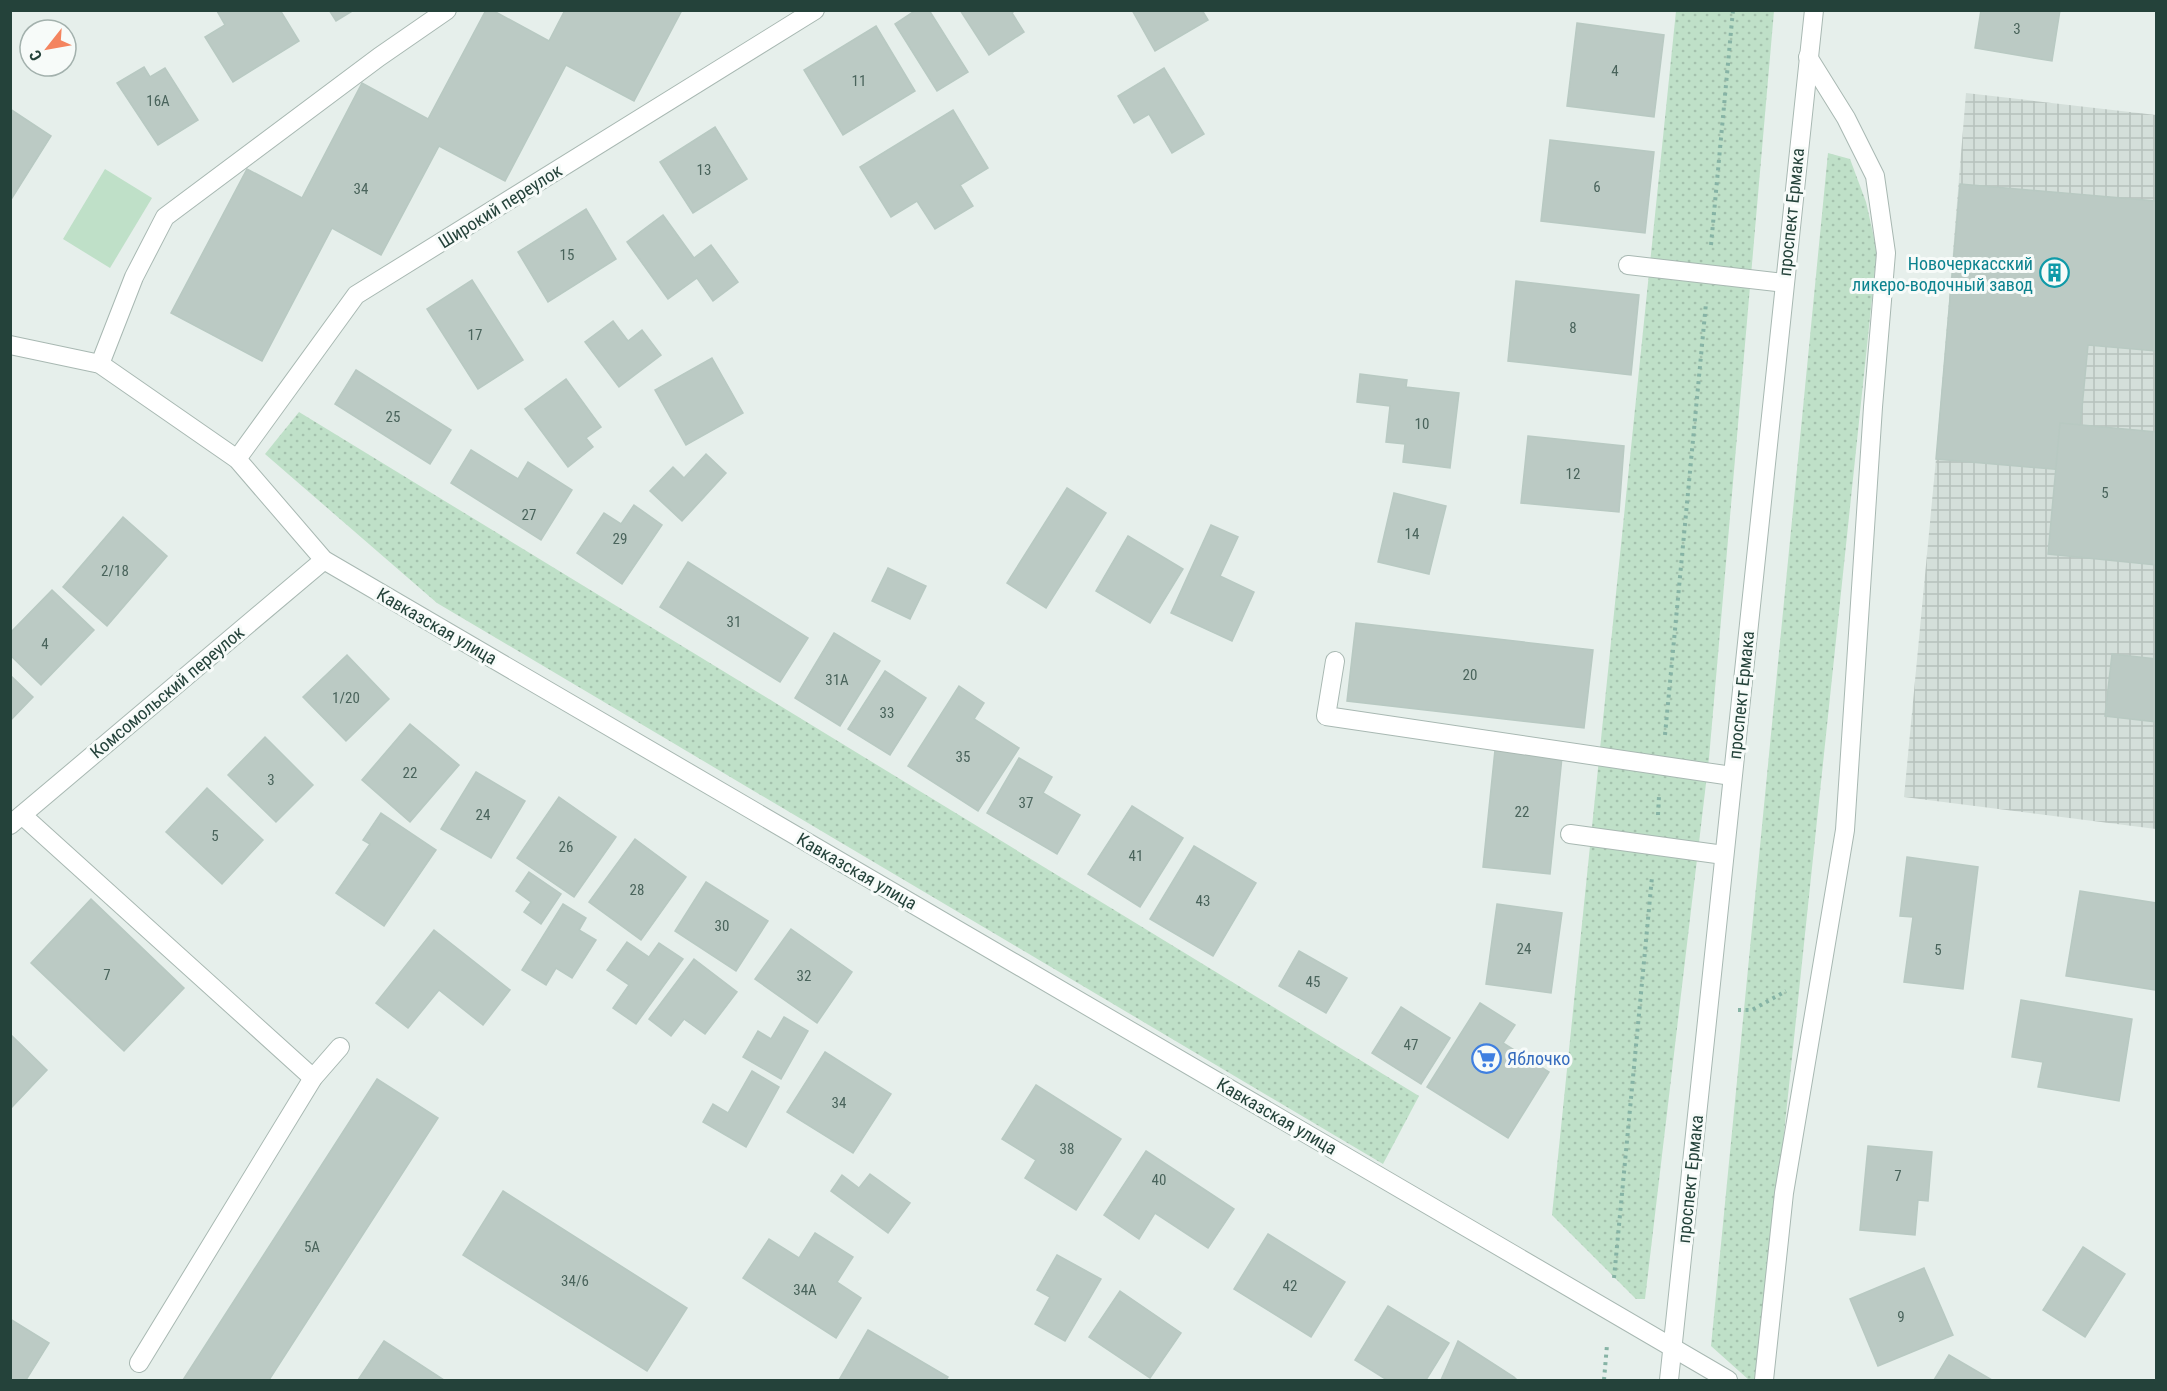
<svg xmlns="http://www.w3.org/2000/svg" width="2167" height="1391" font-family="'Roboto Condensed',sans-serif">
	<style>
		.industrial { fill: url(#industrial-grid) }
		.grass { fill: url(#grass-dots) }
		.park { fill: #bfe0c8 }
		.building { fill: #bbcac4; stroke: #b8c9c2; stroke-width: 1.5 }
		.lines { fill: none; stroke-linecap: round; stroke-linejoin: round }
		.minor-casing { stroke: #a8b8b2; stroke-width: 20 }
		.path { stroke: #86b3a5; stroke-width: 4; stroke-dasharray: 3 4.5; stroke-linecap: butt }
		.minor { stroke: #fff; stroke-width: 18 }
		.labels { text-anchor: middle; dominant-baseline: central; stroke-width: 6; stroke-linejoin: round; paint-order: stroke }
		.number-label { font-size: 15px; fill: #4a645c }
		.street-label { font-size: 18px; fill: #24423a; stroke: #f7fbf9 }
		.culture-label { font-size: 18px; fill: #0d838f; stroke: #f7fbf9; text-anchor: end }
		.shop-label { font-size: 18px; fill: #366cbe; stroke: #f7fbf9; text-anchor: start }
	</style>
	<defs>
		<pattern id="industrial-grid" width="8" height="8" patternUnits="userSpaceOnUse" patternTransform="scale(1.5)"><rect width="8" height="8" fill="#d4dfda"/><path d="M0 4h8M4 0v8" fill="none" stroke="#b6c1bc"/></pattern>
		<pattern id="grass-dots" width="8" height="8" patternUnits="userSpaceOnUse" patternTransform="scale(1.5)"><rect width="8" height="8" fill="#bfe0c8"/><path d="M2 2h.1M6 6h.1" fill="none" stroke="#a4c1ad" stroke-width="1.8" stroke-linecap="round"/></pattern>
	</defs>
	<rect width="100%" height="100%" fill="#e6efeb"/>
	<polygon class="industrial" points="1966,93 2156,115 2156,829 1904,797 1936,459"/>
	<g class="grass">
		<polygon points="1676,11 1774,11 1709,758 1645,1299 1636,1299 1552,1215"/>
		<polygon points="1828,153 1850,159 1866,202 1877,251 1758,1380 1749,1380 1711,1346"/>
		<polygon points="299,412 1419,1096 1383,1164 437,603 265,454"/>
	</g>
	<polygon class="park" points="105,169 152,198 110,268 63,239"/>
	<g class="building">
		<polygon points="280,10 299,41 233,82 205,37 225,25 217,11"/>
		<polygon points="329,10 354,10 336,21"/>
		<polygon points="486,10 492,10 549,41 565,10 682,10 634,101 566,65 505,181 439,146 381,255 332,228 262,361 171,313 247,169 302,198 362,83 428,119"/>
		<polygon points="916,10 929,10 968,72 937,91 895,24"/>
		<polygon points="960,10 1015,10 1012,13 1024,32 989,55"/>
		<polygon points="1132,10 1202,10 1208,20 1155,51"/>
		<polygon points="1981,10 2060,10 2052,61 1975,48"/>
		<polygon points="1577,23 1664,35 1654,117 1567,106"/>
		<polygon points="876,26 915,91 843,135 804,70"/>
		<polygon points="144,67 150,77 165,68 198,120 158,145 117,83"/>
		<polygon points="1164,68 1204,134 1172,153 1149,114 1134,123 1118,96"/>
		<polygon points="10,109 51,136 12,198 10,197"/>
		<polygon points="953,110 988,168 960,185 973,206 935,229 917,201 891,217 860,167"/>
		<polygon points="715,127 747,179 693,213 660,162"/>
		<polygon points="1550,140 1654,152 1645,233 1541,221"/>
		<polygon points="1960,184 2156,201 2156,351 2088,345 2076,471 1936,459"/>
		<polygon points="586,209 616,259 548,302 518,252"/>
		<polygon points="663,215 694,258 711,245 738,282 713,301 697,278 668,299 627,242"/>
		<polygon points="472,280 523,360 478,389 427,309"/>
		<polygon points="1516,281 1639,295 1631,375 1508,361"/>
		<polygon points="613,321 628,341 642,330 661,355 619,387 585,342"/>
		<polygon points="712,358 743,413 686,445 655,390"/>
		<polygon points="356,370 451,430 430,464 335,404"/>
		<polygon points="1360,374 1407,380 1406,387 1459,393 1450,468 1403,462 1405,444 1386,442 1390,406 1357,402"/>
		<polygon points="566,379 601,427 586,438 593,447 568,467 525,409"/>
		<polygon points="2060,423 2156,432 2156,565 2048,554"/>
		<polygon points="1528,436 1624,446 1619,512 1521,503"/>
		<polygon points="471,450 518,479 528,462 572,490 541,540 451,483"/>
		<polygon points="706,454 726,473 682,521 650,491 673,467 684,478"/>
		<polygon points="1067,488 1106,513 1046,608 1007,583"/>
		<polygon points="1394,493 1446,506 1429,574 1378,562"/>
		<polygon points="634,505 662,525 622,584 577,553 604,513 621,524"/>
		<polygon points="123,517 167,556 107,626 63,587"/>
		<polygon points="1211,525 1238,537 1220,576 1254,592 1232,641 1171,613"/>
		<polygon points="1128,536 1183,569 1150,623 1096,591"/>
		<polygon points="688,562 808,638 780,682 660,607"/>
		<polygon points="888,568 926,586 910,619 872,601"/>
		<polygon points="52,590 94,630 41,685 10,655 10,633"/>
		<polygon points="1356,623 1593,650 1584,728 1347,701"/>
		<polygon points="834,633 880,661 840,726 795,698"/>
		<polygon points="2112,654 2156,659 2156,722 2105,716"/>
		<polygon points="347,655 389,699 346,741 303,697"/>
		<polygon points="885,671 926,698 890,755 848,729"/>
		<polygon points="10,675 33,697 10,721"/>
		<polygon points="959,686 984,703 974,719 1019,748 978,811 908,766"/>
		<polygon points="410,724 459,765 410,822 362,780"/>
		<polygon points="265,737 313,785 276,822 228,775"/>
		<polygon points="1495,750 1562,757 1550,874 1483,867"/>
		<polygon points="1019,758 1052,777 1043,793 1080,815 1057,854 987,813"/>
		<polygon points="476,772 525,801 491,858 441,829"/>
		<polygon points="207,788 263,840 222,884 166,832"/>
		<polygon points="559,797 616,837 574,897 517,858"/>
		<polygon points="1132,806 1183,838 1140,907 1088,874"/>
		<polygon points="381,813 436,850 384,926 336,893 370,844 363,840"/>
		<polygon points="635,839 686,877 641,940 589,902"/>
		<polygon points="1194,846 1256,883 1213,956 1150,919"/>
		<polygon points="1907,857 1978,867 1963,989 1904,982 1913,917 1900,916"/>
		<polygon points="529,872 561,894 541,924 524,912 531,902 516,891"/>
		<polygon points="706,882 768,921 736,971 675,931"/>
		<polygon points="2080,891 2156,903 2156,990 2066,976"/>
		<polygon points="91,899 184,988 124,1051 31,963"/>
		<polygon points="563,904 586,918 579,930 596,940 572,978 556,968 546,985 522,970"/>
		<polygon points="1497,904 1562,913 1551,993 1486,984"/>
		<polygon points="791,929 852,972 817,1023 755,979"/>
		<polygon points="434,930 510,990 483,1025 439,990 408,1028 376,1003"/>
		<polygon points="627,942 649,957 659,943 683,959 636,1024 613,1008 629,985 607,970"/>
		<polygon points="1299,951 1347,978 1326,1013 1279,986"/>
		<polygon points="694,959 737,992 705,1034 684,1019 671,1036 649,1019"/>
		<polygon points="2021,1000 2132,1019 2119,1101 2038,1087 2043,1062 2012,1057"/>
		<polygon points="1480,1003 1515,1025 1503,1043 1549,1072 1508,1138 1427,1087"/>
		<polygon points="1401,1007 1450,1038 1421,1084 1372,1053"/>
		<polygon points="784,1017 808,1031 781,1079 743,1057 758,1031 771,1039"/>
		<polygon points="10,1034 47,1070 10,1109"/>
		<polygon points="825,1052 891,1094 853,1153 787,1112"/>
		<polygon points="752,1071 779,1087 746,1147 703,1122 713,1104 728,1113"/>
		<polygon points="377,1079 438,1118 269,1380 183,1380"/>
		<polygon points="1036,1085 1121,1139 1076,1210 1025,1178 1036,1160 1002,1139"/>
		<polygon points="1868,1146 1932,1152 1928,1201 1918,1200 1915,1235 1860,1230"/>
		<polygon points="1146,1151 1234,1209 1208,1248 1155,1213 1139,1239 1104,1215"/>
		<polygon points="870,1174 910,1203 888,1233 831,1191 842,1175 859,1188"/>
		<polygon points="503,1191 687,1308 647,1371 463,1255"/>
		<polygon points="815,1233 853,1257 837,1282 861,1298 836,1338 743,1278 769,1239 799,1258"/>
		<polygon points="1268,1234 1345,1282 1311,1337 1234,1289"/>
		<polygon points="2083,1247 2125,1274 2085,1337 2043,1310"/>
		<polygon points="1057,1255 1101,1279 1065,1341 1035,1324 1050,1297 1037,1290"/>
		<polygon points="1924,1268 1953,1335 1878,1366 1850,1299"/>
		<polygon points="1120,1291 1181,1333 1150,1378 1089,1337"/>
		<polygon points="1388,1306 1449,1343 1426,1380 1387,1380 1355,1360"/>
		<polygon points="10,1319 49,1343 26,1380 10,1380"/>
		<polygon points="868,1330 948,1377 946,1380 839,1380"/>
		<polygon points="384,1341 444,1380 358,1380"/>
		<polygon points="1458,1341 1514,1377 1517,1380 1441,1380"/>
		<polygon points="1949,1355 1992,1380 1934,1380"/>
	</g>
	<g class="lines">
		<defs>
			<g id="minor">
				<polyline points="1628,265 1784,283"/>
				<polyline points="10,345 100,364 237,459 324,560 1728,1380"/>
				<polyline points="100,364 134,277 165,217 379,57 447,10"/>
				<polyline points="237,459 356,295 815,10"/>
				<polyline points="1335,661 1326,716 1732,776"/>
				<polyline points="22,815 313,1078"/>
				<polyline points="10,825 324,560"/>
				<polyline points="1570,834 1724,855"/>
				<polyline points="139,1363 313,1078 340,1047"/>
				<polyline points="1669,1380 1814,10"/>
				<polyline points="1764,1380 1784,1193 1845,830 1873,407 1886,253 1875,176 1846,118 1808,57"/>
			</g>
		</defs>
		<use href="#minor" class="minor-casing"/>
		<g class="path">
			<polyline points="1711,245 1733,10"/>
			<polyline points="1665,735 1706,303"/>
			<polyline points="1658,815 1659,796"/>
			<polyline points="1738,1010 1752,1010 1786,991"/>
			<polyline points="1614,1278 1652,877"/>
			<polyline points="1604,1380 1607,1345"/>
		</g>
		<use href="#minor" class="minor"/>
	</g>
	<defs>
		<symbol id="building-ring" viewBox="-11 -11 22 22"><circle r="9.5" fill="#f7fbf9" stroke="#0f9aa8" stroke-width="1.5"/><path d="M-4-6H4V6H1V3H-1V6H-4ZM-2.5-4.3h1.7v1.8h-1.7ZM.8-4.3h1.7v1.8H.8ZM-2.5-1h1.7V.8h-1.7ZM.8-1h1.7V.8H.8Z" fill="#0f9aa8"/></symbol>
		<symbol id="supermarket-ring" viewBox="-11 -11 22 22"><circle r="9.5" fill="#f7fbf9" stroke="#3f7fe0" stroke-width="1.5"/><path d="M-6-5.5h2.5l.6 2H6L4.5 2H-2.5L-4.4-4H-6ZM-1.5 3.2a1.3 1.3 0 1 0 .1 0ZM3 3.2a1.3 1.3 0 1 0 .1 0Z" fill="#3f7fe0"/></symbol>
	</defs>
	<g fill-rule="evenodd">
		<use href="#building-ring" x="2038" y="256" width="33" height="33"/>
		<use href="#supermarket-ring" x="1470" y="1042" width="33" height="33"/>
	</g>
	<g class="labels">
		<g class="number-label">
			<text x="2017" y="29">3</text>
			<text x="1615" y="71">4</text>
			<text x="859" y="81">11</text>
			<text x="158" y="101">16А</text>
			<text x="704" y="170">13</text>
			<text x="1597" y="187">6</text>
			<text x="361" y="189">34</text>
			<text x="567" y="255">15</text>
			<text x="1573" y="328">8</text>
			<text x="475" y="335">17</text>
			<text x="393" y="417">25</text>
			<text x="1422" y="424">10</text>
			<text x="1573" y="474">12</text>
			<text x="2105" y="493">5</text>
			<text x="529" y="515">27</text>
			<text x="1412" y="534">14</text>
			<text x="620" y="539">29</text>
			<text x="115" y="571">2/18</text>
			<text x="734" y="622">31</text>
			<text x="45" y="644">4</text>
			<text x="1470" y="675">20</text>
			<text x="837" y="680">31А</text>
			<text x="346" y="698">1/20</text>
			<text x="887" y="713">33</text>
			<text x="963" y="757">35</text>
			<text x="410" y="773">22</text>
			<text x="271" y="780">3</text>
			<text x="1026" y="803">37</text>
			<text x="1522" y="812">22</text>
			<text x="483" y="815">24</text>
			<text x="215" y="836">5</text>
			<text x="566" y="847">26</text>
			<text x="1136" y="856">41</text>
			<text x="637" y="890">28</text>
			<text x="1203" y="901">43</text>
			<text x="722" y="926">30</text>
			<text x="1524" y="949">24</text>
			<text x="1938" y="950">5</text>
			<text x="107" y="975">7</text>
			<text x="804" y="976">32</text>
			<text x="1313" y="982">45</text>
			<text x="1411" y="1045">47</text>
			<text x="839" y="1103">34</text>
			<text x="1067" y="1149">38</text>
			<text x="1898" y="1176">7</text>
			<text x="1159" y="1180">40</text>
			<text x="312" y="1247">5А</text>
			<text x="575" y="1281">34/6</text>
			<text x="1290" y="1286">42</text>
			<text x="805" y="1290">34А</text>
			<text x="1901" y="1317">9</text>
		</g>
		<g class="street-label">
			<text transform="translate(500 206) rotate(-32)">Широкий переулок</text>
			<text transform="translate(1791 212) rotate(-84)">проспект Ермака</text>
			<text transform="translate(437 626) rotate(30)">Кавказская улица</text>
			<text transform="translate(167 692) rotate(-40)">Комсомольский переулок</text>
			<text transform="translate(1741 695) rotate(-84)">проспект Ермака</text>
			<text transform="translate(857 871) rotate(30)">Кавказская улица</text>
			<text transform="translate(1277 1116) rotate(30)">Кавказская улица</text>
			<text transform="translate(1690 1179) rotate(-84)">проспект Ермака</text>
		</g>
		<g class="culture-label">
			<text x="2033" y="263">Новочеркасский<tspan x="2033" dy="21">ликеро-водочный завод</tspan></text>
		</g>
		<g class="shop-label">
			<text x="1507" y="1058">Яблочко</text>
		</g>
	</g>
	<rect width="2167" height="1391" fill="none" stroke="#24423a" stroke-width="24"/>
	<g transform="translate(48 48) rotate(239)"><circle r="28" fill="#f7fbf9" stroke="#a3b1ad" stroke-width="1.5"/>
	<path d="M0-4.5L10 22L0 15L-10 22Z" fill="#f4845f"/>
	<text y="-9" font-size="16" font-weight="bold" text-anchor="middle" fill="#24423a">С</text>
	</g>
</svg>
